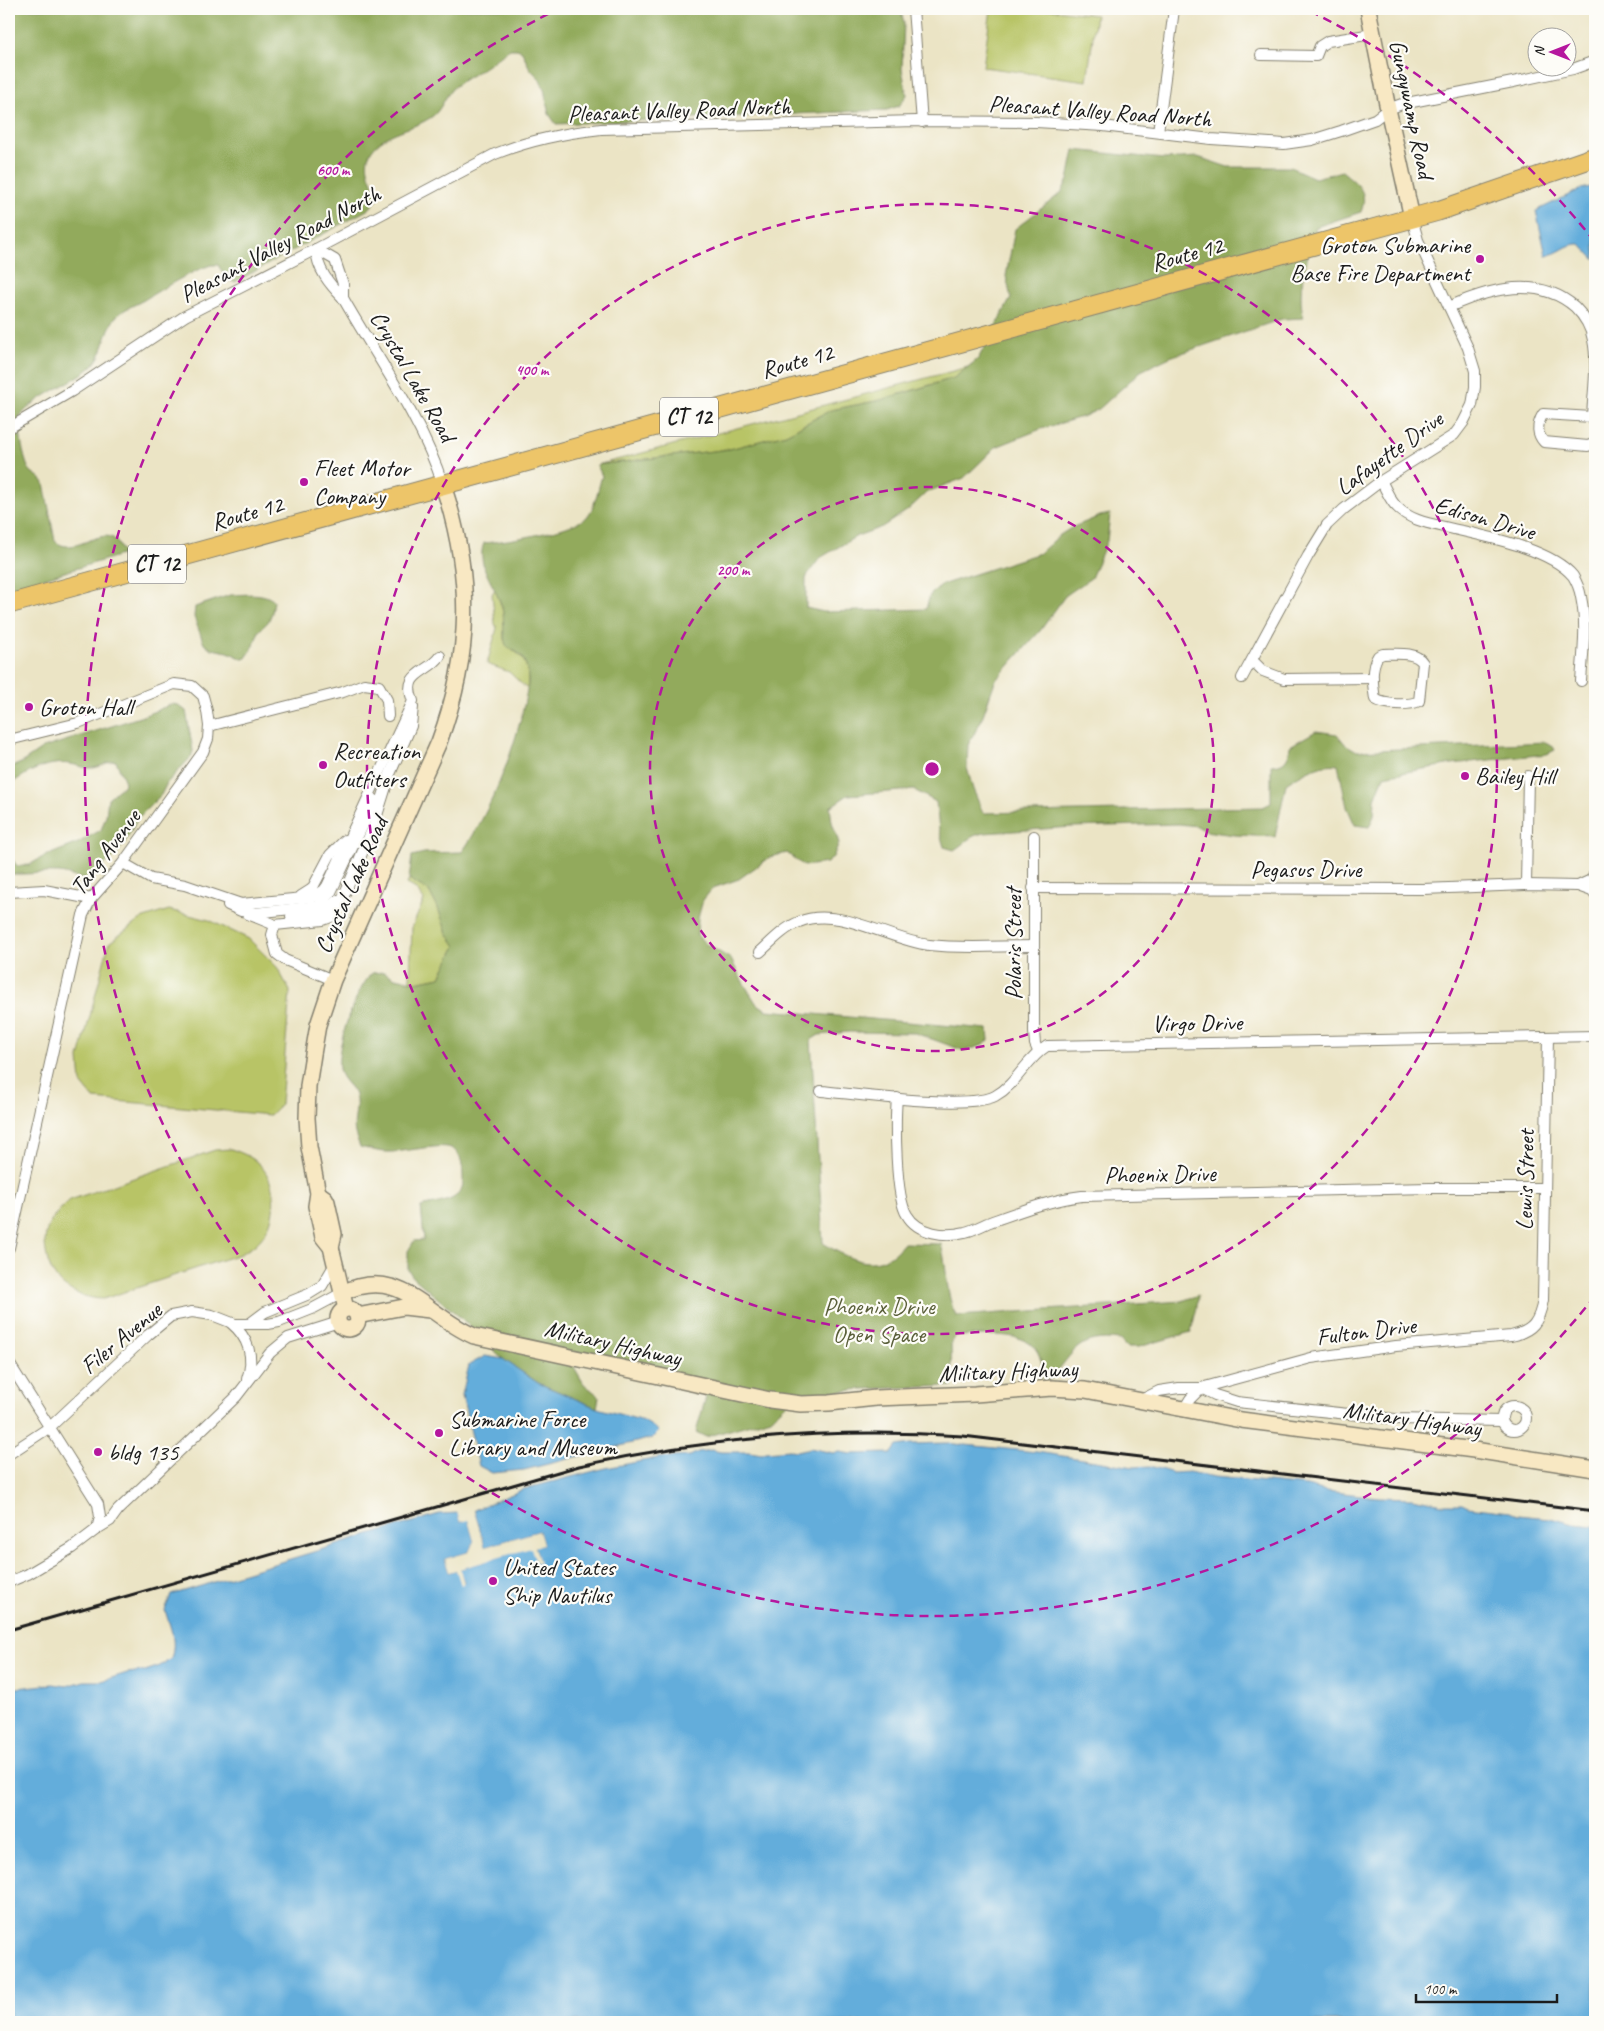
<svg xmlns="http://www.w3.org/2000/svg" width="1604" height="2031" font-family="Caveat,sans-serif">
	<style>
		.green { fill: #b8c466; stroke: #6a7041 }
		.forest { fill: #92aa5b; stroke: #57633c }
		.water { fill: #63addb; stroke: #40647c }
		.pier { fill: #ebe4c5 }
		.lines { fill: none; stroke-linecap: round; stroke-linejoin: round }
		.street-casing { stroke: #848070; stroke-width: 12 }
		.secondary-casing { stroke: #848070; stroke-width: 18 }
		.highway-casing { stroke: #848070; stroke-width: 21 }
		.street { stroke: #fff; stroke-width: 10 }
		.secondary { stroke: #f8e8c3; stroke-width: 15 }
		.highway { stroke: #edc569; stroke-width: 19 }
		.rail { stroke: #1c1c1c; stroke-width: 3 }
		.ring { fill: none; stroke: #b5179e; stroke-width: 2.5; stroke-dasharray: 9 6 }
		.poi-dot { fill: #b5179e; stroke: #fdfcf7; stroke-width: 2 }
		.labels { text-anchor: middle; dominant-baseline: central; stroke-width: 4.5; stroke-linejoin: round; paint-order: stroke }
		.shield { fill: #fdfcf7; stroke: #605f5e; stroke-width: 1 }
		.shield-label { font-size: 22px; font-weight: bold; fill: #1c1c1c }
		.street-label { font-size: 24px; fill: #1c1c1c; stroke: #fdfcf7 }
		.poi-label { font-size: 24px; fill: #1c1c1c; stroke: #fdfcf7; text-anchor: start }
		.park-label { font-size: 24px; fill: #5a5f3a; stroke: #fdfcf7 }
		.centre { fill: #b5179e; stroke: #fdfcf7; stroke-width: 2.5 }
		.ring-label { font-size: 15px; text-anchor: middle; font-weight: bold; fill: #b5179e; stroke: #fdfcf7; stroke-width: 4.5; stroke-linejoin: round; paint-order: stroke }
	</style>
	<rect width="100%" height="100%" fill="#fdfcf7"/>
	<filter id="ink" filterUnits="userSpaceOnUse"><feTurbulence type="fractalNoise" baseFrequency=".02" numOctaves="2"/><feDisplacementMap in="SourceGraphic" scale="10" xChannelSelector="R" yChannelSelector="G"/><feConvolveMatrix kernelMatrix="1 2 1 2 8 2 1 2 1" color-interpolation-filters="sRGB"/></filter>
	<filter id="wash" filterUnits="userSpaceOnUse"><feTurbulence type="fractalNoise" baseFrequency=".0096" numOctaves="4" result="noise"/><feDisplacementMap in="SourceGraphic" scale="20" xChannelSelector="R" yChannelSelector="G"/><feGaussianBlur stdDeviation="1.12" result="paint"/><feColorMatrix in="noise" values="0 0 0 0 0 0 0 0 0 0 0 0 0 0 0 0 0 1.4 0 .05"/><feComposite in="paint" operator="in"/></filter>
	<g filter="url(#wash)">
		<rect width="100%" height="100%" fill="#ebe4c5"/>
		<g class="green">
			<polygon points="991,9 1048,9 1096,15 1087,81 983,67"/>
			<polygon points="968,367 954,378 930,385 881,400 831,410 786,434 730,449 597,465"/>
			<path d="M 495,589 C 499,600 504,611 505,623 C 505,628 503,634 504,639 C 506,645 512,650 517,653 C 528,660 529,677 527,689 L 509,672 L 487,664 L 497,628 L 495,624 L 492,594 Z"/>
			<polygon points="409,879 429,891 438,908 447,933 456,946 440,977 416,982 411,981 410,978 412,927 424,900 416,889 407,884"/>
			<polygon points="169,910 209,920 249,939 277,967 290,991 281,1104 270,1115 94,1099 81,1083 79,1058 109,943 141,919"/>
			<path d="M 231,1149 C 242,1153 253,1157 261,1166 C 280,1188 277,1225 256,1244 C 252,1248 245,1251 240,1254 L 103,1299 C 76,1298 52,1284 47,1257 C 45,1249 44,1238 47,1230 C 52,1217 60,1209 70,1200 L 215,1150 Z"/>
		</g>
		<g class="forest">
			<path d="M 9,9 L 900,9 L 904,22 L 902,69 L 907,95 L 899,106 L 887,110 L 556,124 L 549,114 L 544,89 L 539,78 L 530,69 L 522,51 L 517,49 L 510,49 C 502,54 496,59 488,65 C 477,73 464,78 453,88 C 444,97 441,112 430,118 C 410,131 380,132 369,155 C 363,170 375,185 378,199 L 369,209 L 235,282 L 228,281 L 218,265 L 211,265 C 190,272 163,288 144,300 C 133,306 123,309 115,318 C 104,333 105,357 89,369 C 67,386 39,394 20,416 C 18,426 23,459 29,469 C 32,474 40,476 44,483 L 55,541 C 72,557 98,529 113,538 C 117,540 121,550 124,554 L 9,589 Z"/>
			<path d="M 1074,150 L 1165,159 L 1198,157 L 1228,167 L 1290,167 L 1315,178 L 1342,171 C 1357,184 1369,190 1361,212 L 1316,227 C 1309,255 1295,290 1304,318 L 1282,319 L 1170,357 L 1141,371 L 1099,409 L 1085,416 L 1041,429 L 996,447 L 964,478 L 927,492 L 908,510 L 882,527 L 857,536 L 820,558 L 808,574 L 806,579 L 806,608 L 824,612 L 926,609 L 930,595 L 941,585 L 1040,553 L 1060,535 L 1071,528 L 1100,516 L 1110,514 L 1107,541 L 1091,578 L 1065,596 L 1040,631 L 995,681 L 981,721 L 968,745 L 967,768 L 973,789 L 983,813 L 1263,807 L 1271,803 L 1271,765 C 1284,765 1289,759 1290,746 L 1316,731 L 1337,734 L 1345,744 L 1357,751 L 1545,742 L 1552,745 L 1555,750 L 1547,754 L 1452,764 L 1384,776 L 1375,799 L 1374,816 L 1369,827 L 1355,825 L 1347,807 L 1338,765 C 1319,762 1301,774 1286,784 L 1275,837 L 1234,835 L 1205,831 L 1197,826 L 1179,824 L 1073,827 L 984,833 C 968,836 967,842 954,850 L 944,847 L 939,830 L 936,802 L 914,790 L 848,795 L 830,807 L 832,822 L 839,843 L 833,857 L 827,863 L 804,866 L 787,853 L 770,857 L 739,879 L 713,888 L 703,900 L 698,918 L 697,935 L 706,944 L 731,959 L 740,977 L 756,1003 L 767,1010 L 988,1029 L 989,1040 L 983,1045 L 965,1051 L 915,1033 L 849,1032 L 819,1035 L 811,1040 L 823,1243 C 852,1261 879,1275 904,1243 L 941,1244 C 948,1269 945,1293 956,1316 L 1182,1301 L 1198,1295 L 1197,1307 L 1191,1332 L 1139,1347 L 1126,1347 L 1120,1340 C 1077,1335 1075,1351 1051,1379 L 1045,1380 L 1041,1377 C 1048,1325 989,1336 955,1336 L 951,1342 L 952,1386 L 861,1389 L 817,1394 L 799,1392 L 771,1418 L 706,1437 L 696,1432 L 706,1397 L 692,1379 L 587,1356 L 574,1367 L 584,1384 L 599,1396 L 597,1408 L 538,1383 L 503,1359 L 461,1318 L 414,1278 L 408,1270 L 408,1251 L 414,1241 L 424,1240 L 421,1207 C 437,1202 465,1203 463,1178 C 463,1168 462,1153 451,1148 C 440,1143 402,1153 387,1152 C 378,1152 369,1149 360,1147 C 359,1143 356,1138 355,1133 C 352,1121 359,1107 355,1095 C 352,1086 341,1081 339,1069 C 336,1045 355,991 372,973 L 384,972 L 395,978 L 416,982 L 440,977 L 456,946 L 447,933 L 438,908 L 429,891 L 409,879 L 412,856 L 424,853 L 462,852 C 490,813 516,747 525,700 C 526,693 529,685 528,678 C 528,670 525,658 518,653 C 514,650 509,650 506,645 C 502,637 505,618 502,607 C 496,586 475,565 484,543 C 506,541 573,531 588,516 C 594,510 599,485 602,476 L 597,465 L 730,449 L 786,434 L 831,410 L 881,400 L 954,378 L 978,359 L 1011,298 L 1006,276 L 1015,229 L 1061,193 L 1068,180 Z"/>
			<path d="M 230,595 C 243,595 264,591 274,601 L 272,613 L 268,622 L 259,631 L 253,647 L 246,658 L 243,659 L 228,652 L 212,649 L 204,644 L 194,617 L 195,607 Z"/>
			<path d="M 172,704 L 178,705 L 186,711 L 193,751 L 191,757 L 167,783 L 161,795 L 138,818 L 124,844 L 114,857 L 98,869 L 90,880 C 79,880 70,874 59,873 C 42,872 26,875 9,874 L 9,854 L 17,866 L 29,865 L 43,857 L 76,844 L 101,830 L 106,816 L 108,798 L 122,787 L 125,782 L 116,761 C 107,761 102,767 93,768 C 86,769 78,765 70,764 C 46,761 28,772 9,785 L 9,768 L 21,763 L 43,748 L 143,716 Z"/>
		</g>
		<g class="water">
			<path d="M 1595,186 L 1595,260 L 1580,244 C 1566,243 1559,255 1546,255 L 1536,211 L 1581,189 Z"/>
			<polygon points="485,1356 503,1359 538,1383 597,1408 644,1421 659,1431 652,1438 524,1470 492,1473 479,1466 462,1395 469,1365"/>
			<path d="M 945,1443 L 1037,1452 L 1134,1467 L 1150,1466 L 1173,1473 L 1189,1472 L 1215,1477 L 1307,1486 L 1326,1491 L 1378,1497 L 1412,1498 L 1443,1504 L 1462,1504 L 1468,1507 L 1510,1512 L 1517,1515 L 1550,1518 L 1574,1524 L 1595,1526 L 1595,2022 L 9,2022 L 9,1689 L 53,1684 L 67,1686 L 84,1681 L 102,1681 L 127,1673 L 145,1671 L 160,1666 L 171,1659 C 177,1639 170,1628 165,1610 L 171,1595 L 439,1514 L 458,1513 L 460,1522 L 468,1519 L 474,1541 L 469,1552 L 445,1559 L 449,1572 L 456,1570 L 464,1583 L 459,1569 L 532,1547 L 536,1563 L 539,1562 L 535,1546 L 543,1544 L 539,1531 L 485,1547 L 474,1510 L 524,1489 L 606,1468 L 658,1458 L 690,1456 L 698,1452 L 711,1450 L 721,1452 L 750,1452 L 762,1454 L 766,1452 L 790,1450 L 797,1451 L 810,1448 L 833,1453 L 840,1452 L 851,1454 L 892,1453 L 897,1446 L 911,1444 Z"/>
		</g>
		<polygon class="pier" points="473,1508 485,1547 539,1531 543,1544 535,1547 540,1563 536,1563 531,1548 460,1569 464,1584 461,1585 456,1570 449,1572 445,1559 469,1552 474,1541 468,1520 460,1522 457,1512 460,1512 462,1519 470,1518 477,1542 470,1554 448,1560 451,1569 540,1543 537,1534 483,1549 471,1511"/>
	</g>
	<g filter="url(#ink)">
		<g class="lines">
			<defs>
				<g id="street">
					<polyline points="913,9 922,122"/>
					<polyline points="1261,55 1316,56 1320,46 1328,41 1373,34"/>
					<polyline points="1158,132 1174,9"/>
					<path d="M 316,249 C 317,269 329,284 343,298 C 378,360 421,417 443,485"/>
					<polyline points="316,249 335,260 343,284 343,298"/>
					<path d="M 1449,307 C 1488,289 1539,275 1575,307 C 1584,316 1591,328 1593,340 C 1598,363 1593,393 1592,417"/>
					<path d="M 1595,419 L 1592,417 L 1543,414 C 1537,424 1536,433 1544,442 L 1588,446 L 1595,443"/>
					<path d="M 9,428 L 72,391 L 185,316 L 316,249 L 495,154 C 530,140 564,133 601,129 L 917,121 L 1036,122 L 1103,126 L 1211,139 L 1284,144 L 1312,140 L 1341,131 L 1375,119 L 1388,109 L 1402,104 L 1513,82 L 1573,69 L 1595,61"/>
					<path d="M 1381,481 C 1386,489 1390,501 1397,507 C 1410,521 1432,524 1449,528 C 1483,536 1550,548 1573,576 C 1576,581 1580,591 1581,597 C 1587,625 1583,653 1581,681"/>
					<path d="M 1383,654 C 1396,654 1416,651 1423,663 L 1419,701 C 1409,706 1384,705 1375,699 C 1373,686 1370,668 1378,656 Z"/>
					<polyline points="1253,661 1263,671 1284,679 1373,678"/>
					<polyline points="1242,678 1308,556 1327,525 1344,509 1381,481 1454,435 1463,423 1472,405 1475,387 1475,371 1468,348 1418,240 1412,218"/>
					<polyline points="9,740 78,723 174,684 192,686 203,696 207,711 209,726"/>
					<polyline points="1034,836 1034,1032 1035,1044 1038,1051"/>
					<path d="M 123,863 L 151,879 L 185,885 L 241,904 L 314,897 L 324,890 L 327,886 L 413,701 C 401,672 429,673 440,656"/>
					<polyline points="1595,872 1591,880 1578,886 1592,891 1595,895"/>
					<polyline points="1526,885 1528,776"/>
					<polyline points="1033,888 1423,889 1526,885 1578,886"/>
					<polyline points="9,892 44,890 91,899"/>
					<polyline points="301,896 312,889 330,855 345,840"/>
					<polyline points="228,905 241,911 255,913 318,906 330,894 375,800"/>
					<polyline points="248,914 275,925 323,920 331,917 334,913 343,898 374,825 390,774 411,726 413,707"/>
					<path d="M 291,916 C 309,914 324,914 337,901"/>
					<polyline points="275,925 272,935 277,954 285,960 333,980"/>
					<path d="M 760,952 C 772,941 784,928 799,922 C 837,905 889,940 929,945 C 963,949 998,946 1033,946"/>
					<path d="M 821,1091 C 856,1094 968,1110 995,1096 C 1017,1084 1026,1059 1047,1046 L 1595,1036"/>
					<path d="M 897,1098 C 895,1121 895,1197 907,1215 C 918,1234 946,1237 965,1232 C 974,1230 982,1225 990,1222 C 1021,1211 1050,1200 1082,1196 L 1430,1188 L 1545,1188"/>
					<polyline points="9,1248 83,915 91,899 123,863 203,752 208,739 209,726 343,692 364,684 379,686 387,700 388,716"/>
					<path d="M 231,1323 C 248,1337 255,1357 247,1379"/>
					<polyline points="249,1324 265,1312 309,1294 322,1286 335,1264"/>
					<polyline points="9,1363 98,1504 100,1517 97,1529"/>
					<polyline points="1201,1388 1215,1395 1237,1402 1395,1419 1502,1421"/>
					<path d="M 1141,1400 L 1159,1391 L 1179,1388 L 1201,1388 L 1311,1358 L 1396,1346 L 1511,1336 C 1533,1331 1539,1322 1543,1300 L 1548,1037"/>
					<circle cx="1514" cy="1418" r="12"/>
					<polyline points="1184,1409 1190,1399 1201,1388"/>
					<polyline points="9,1454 50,1427 148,1335 171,1316 192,1312 212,1315 235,1324 268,1324 279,1322 312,1309 342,1293"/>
					<polyline points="9,1582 28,1574 72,1548 97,1529 110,1521 118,1510 236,1397 270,1353 288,1338 339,1322"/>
				</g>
				<g id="secondary">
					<polyline points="1368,9 1388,109 1412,218"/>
					<polyline points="318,1193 325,1198 327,1202 334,1234 331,1247"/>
					<path d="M 342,1293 C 400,1265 425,1315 474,1336 L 770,1400 L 801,1404 L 829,1403 L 876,1398 L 975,1394 L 1052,1388 L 1085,1390 L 1241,1420 L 1474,1450 L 1595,1469"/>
					<path d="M 346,1309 L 331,1247 L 323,1237 L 316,1206 L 318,1193 L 309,1147 L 307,1118 L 308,1086 L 313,1054 L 318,1025 L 333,980 L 439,742 C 472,653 473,576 443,485"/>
					<circle cx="348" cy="1319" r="10"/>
					<polyline points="357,1316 404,1307 430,1310"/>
				</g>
				<polyline id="highway" points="9,604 1438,211 1595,157"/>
			</defs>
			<use href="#street" class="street-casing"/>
			<use href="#secondary" class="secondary-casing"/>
			<use href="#highway" class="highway-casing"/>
			<use href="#street" class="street"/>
			<use href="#secondary" class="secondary"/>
			<use href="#highway" class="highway"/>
			<path class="rail" d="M 9,1630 L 579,1466 C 706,1438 833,1427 963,1436 L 1595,1511"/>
		</g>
	</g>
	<g class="ring">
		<circle cx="932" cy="769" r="282"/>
		<circle cx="932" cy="769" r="565"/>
		<path d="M1595 1296A847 847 0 1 1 554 11M1310 11A847 847 0 0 1 1595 242"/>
	</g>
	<g class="poi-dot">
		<circle cx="1480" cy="259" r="5"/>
		<circle cx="304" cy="482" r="5"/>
		<circle cx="29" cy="707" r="5"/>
		<circle cx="323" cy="765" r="5"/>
		<circle cx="1465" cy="776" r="5"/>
		<circle cx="439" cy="1433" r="5"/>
		<circle cx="98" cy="1452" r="5"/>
		<circle cx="493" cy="1581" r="5"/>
	</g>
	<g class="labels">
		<g class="shield">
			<rect x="660" y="397.5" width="58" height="39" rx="4"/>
			<rect x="128" y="544.5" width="58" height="39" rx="4"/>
		</g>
		<g class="shield-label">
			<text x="689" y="417">CT 12</text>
			<text x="157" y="564">CT 12</text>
		</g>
		<g class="street-label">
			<text transform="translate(1412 109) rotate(78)">Gungywamp Road</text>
			<text transform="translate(679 110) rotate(-2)">Pleasant Valley Road North</text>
			<text transform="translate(1100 111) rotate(4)">Pleasant Valley Road North</text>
			<text transform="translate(280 244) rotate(-28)">Pleasant Valley Road North</text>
			<text transform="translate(1187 254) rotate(-15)">Route 12</text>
			<text transform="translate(797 361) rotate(-15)">Route 12</text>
			<text transform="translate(413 376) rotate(60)">Crystal Lake Road</text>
			<text transform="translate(1389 453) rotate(-36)">Lafayette Drive</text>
			<text transform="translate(247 513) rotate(-15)">Route 12</text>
			<text transform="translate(1485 518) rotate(16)">Edison Drive</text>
			<text transform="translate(105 852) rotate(-53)">Tang Avenue</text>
			<text x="1306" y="869">Pegasus Drive</text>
			<text transform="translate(351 885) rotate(-66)">Crystal Lake Road</text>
			<text transform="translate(1013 944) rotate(-90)">Polaris Street</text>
			<text transform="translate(1197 1023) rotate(-1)">Virgo Drive</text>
			<text transform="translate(1160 1174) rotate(-1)">Phoenix Drive</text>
			<text transform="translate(1525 1180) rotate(-89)">Lewis Street</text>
			<text transform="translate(1366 1331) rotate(-7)">Fulton Drive</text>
			<text transform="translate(121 1338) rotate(-40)">Filer Avenue</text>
			<text transform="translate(613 1343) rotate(13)">Military Highway</text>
			<text transform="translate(1008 1371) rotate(-2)">Military Highway</text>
			<text transform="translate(1412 1419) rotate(8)">Military Highway</text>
		</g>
		<g class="poi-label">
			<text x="1470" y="245" text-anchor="end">Groton Submarine<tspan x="1470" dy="28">Base Fire Department</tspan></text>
			<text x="314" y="468">Fleet Motor<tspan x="314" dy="28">Company</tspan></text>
			<text x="39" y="707">Groton Hall</text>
			<text x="333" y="751">Recreation<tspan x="333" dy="28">Outfiters</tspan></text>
			<text x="1475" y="776">Bailey Hill</text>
			<text x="449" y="1419">Submarine Force<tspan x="449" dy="28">Library and Museum</tspan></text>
			<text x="108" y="1452">bldg 135</text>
			<text x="503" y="1567">United States<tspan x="503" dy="28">Ship Nautilus</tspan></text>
		</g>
		<g class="park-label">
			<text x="879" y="1306">Phoenix Drive<tspan x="879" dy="28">Open Space</tspan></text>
		</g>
	</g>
	<circle cx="932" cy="769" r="8" class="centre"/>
	<g class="ring-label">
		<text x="333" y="175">600 m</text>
		<text x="532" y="375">400 m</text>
		<text x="733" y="575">200 m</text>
	</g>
	<rect width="1604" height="2031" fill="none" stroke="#fdfcf7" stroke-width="30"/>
	<g transform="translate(1552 52) rotate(270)"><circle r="24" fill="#fdfcf7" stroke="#a3a29f"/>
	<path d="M0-4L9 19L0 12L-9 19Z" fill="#b5179e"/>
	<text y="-8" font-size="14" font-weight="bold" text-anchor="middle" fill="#1c1c1c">N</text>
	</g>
	<path d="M1416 1994v8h141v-8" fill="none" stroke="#1c1c1c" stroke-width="2.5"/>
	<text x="1424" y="1994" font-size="15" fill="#1c1c1c" stroke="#fdfcf7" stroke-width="4" paint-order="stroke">100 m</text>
</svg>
